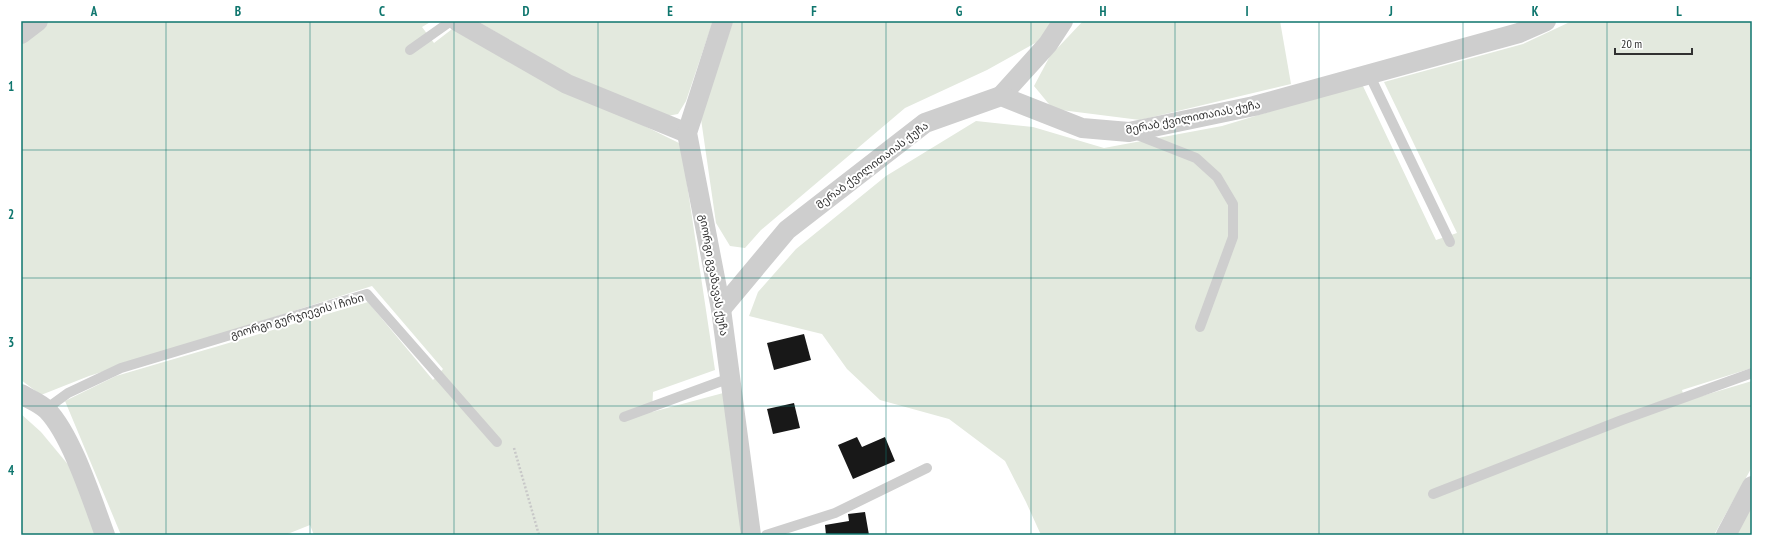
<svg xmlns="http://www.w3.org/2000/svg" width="1773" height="556" font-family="'PT Sans Narrow','Noto Sans Georgian',sans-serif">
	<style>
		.green { fill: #e3e9de }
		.building { fill: #181818 }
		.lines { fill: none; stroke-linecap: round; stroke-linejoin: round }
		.path { stroke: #c8c8c8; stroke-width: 2.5; stroke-dasharray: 2 2; stroke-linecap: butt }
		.lane { stroke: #cecece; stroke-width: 10 }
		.street { stroke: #cecece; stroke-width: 20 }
		.grid { fill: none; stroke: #0f766e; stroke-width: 1; stroke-opacity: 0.55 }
		.labels { text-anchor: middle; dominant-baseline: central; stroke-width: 4; stroke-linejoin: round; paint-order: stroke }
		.street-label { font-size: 11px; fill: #313131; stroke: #fff }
		.neatline { fill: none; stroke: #0f766e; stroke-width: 1.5 }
		.grid-label { font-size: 13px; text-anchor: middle; font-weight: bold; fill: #0f766e }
	</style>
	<rect width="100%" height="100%" fill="#fff"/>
	<g class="green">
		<polygon points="50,21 432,21 422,27 434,43 456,26 610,109 681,144 715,370 653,392 652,412 727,392 743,535 314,535 310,525 285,535 121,535 65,401 116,376 368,302 433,380 443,369 372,286 89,376 41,395 21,380 21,41"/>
		<polygon points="477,21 713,21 686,101 678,114 662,117 585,84"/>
		<polygon points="733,21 1056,21 1037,42 987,70 905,108 761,230 745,248 730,246 716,223 701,119"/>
		<polygon points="1083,21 1280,21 1291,84 1140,120 1053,109 1034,86 1050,56"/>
		<polygon points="1572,21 1752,21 1752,368 1682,390 1685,401 1752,381 1752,467 1714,535 1041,535 1026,502 1005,461 949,419 880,400 847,369 822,334 749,316 758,292 796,249 886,176 976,121 1033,127 1104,148 1222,126 1362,84 1436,240 1457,233 1384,82 1523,44"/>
		<polygon points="21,414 41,432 75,473 97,535 21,535"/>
		<polygon points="1752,502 1752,535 1734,535"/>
	</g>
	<g class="building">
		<polygon points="804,334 811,360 774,370 767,343"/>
		<polygon points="794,403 800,428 773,434 767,409"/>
		<polygon points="857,437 862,447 885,437 895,461 853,479 838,445"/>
		<polygon points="865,512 869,535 826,535 825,525 849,521 848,514"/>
	</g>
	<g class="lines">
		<polyline class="path" points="514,448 539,535"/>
		<g class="lane">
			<polyline points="410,50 451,21"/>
			<polyline points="1369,74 1450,242"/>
			<polyline points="1135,134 1196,158 1217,177 1233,204 1233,237 1200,327"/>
			<polyline points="46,409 68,393 121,368 367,294 497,442"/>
			<polyline points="624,417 730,378"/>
			<polyline points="1433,494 1622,420 1752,373"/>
			<polyline points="766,535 835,513 927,468"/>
		</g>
		<g class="street">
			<polyline points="457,21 567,84 687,133"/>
			<polyline points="723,21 687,133 721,309 751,535"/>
			<polyline points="21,34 38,21"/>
			<polyline points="1001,96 1048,44 1063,21"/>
			<polyline points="721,309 787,230 925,123 1001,96 1082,128 1129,132 1254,106 1519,33 1546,21"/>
			<path d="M 21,394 C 29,399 40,403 47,410 C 72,436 92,500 105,535"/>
			<polyline points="1726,535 1752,486"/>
		</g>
	</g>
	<path class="grid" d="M 166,21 L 166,535M 310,21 L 310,535M 454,21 L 454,535M 598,21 L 598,535M 742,21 L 742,535M 886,21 L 886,535M 1031,21 L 1031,535M 1175,21 L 1175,535M 1319,21 L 1319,535M 1463,21 L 1463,535M 1607,21 L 1607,535M 21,150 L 1752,150M 21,278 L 1752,278M 21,406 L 1752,406"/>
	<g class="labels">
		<g class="street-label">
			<text transform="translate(1193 117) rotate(-11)">მერაბ ქვილითაიას ქუჩა</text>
			<text transform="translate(872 165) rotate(-37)">მერაბ ქვილითაიას ქუჩა</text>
			<text transform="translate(714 275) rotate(80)">გიორგი გვაზავას ქუჩა</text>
			<text transform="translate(297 316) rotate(-16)">გიორგი გურჯიევის I ჩიხი</text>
		</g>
	</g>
	<rect width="1773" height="556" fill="none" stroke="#ffffff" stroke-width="44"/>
	<path d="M1615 48v6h77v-6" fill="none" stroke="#313131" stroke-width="2"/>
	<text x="1621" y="48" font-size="12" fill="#313131" stroke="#ffffff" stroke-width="3" paint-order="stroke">20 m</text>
	<rect x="22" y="22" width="1729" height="512" class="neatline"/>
	<g class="grid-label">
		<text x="94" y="16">A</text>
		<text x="238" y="16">B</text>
		<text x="382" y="16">C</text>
		<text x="526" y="16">D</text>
		<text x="670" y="16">E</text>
		<text x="814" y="16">F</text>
		<text x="959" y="16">G</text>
		<text x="1103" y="16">H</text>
		<text x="1247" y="16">I</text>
		<text x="1391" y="16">J</text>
		<text x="1535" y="16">K</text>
		<text x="1679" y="16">L</text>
		<text x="11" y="91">1</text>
		<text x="11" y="219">2</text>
		<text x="11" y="347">3</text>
		<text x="11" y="475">4</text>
	</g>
</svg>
